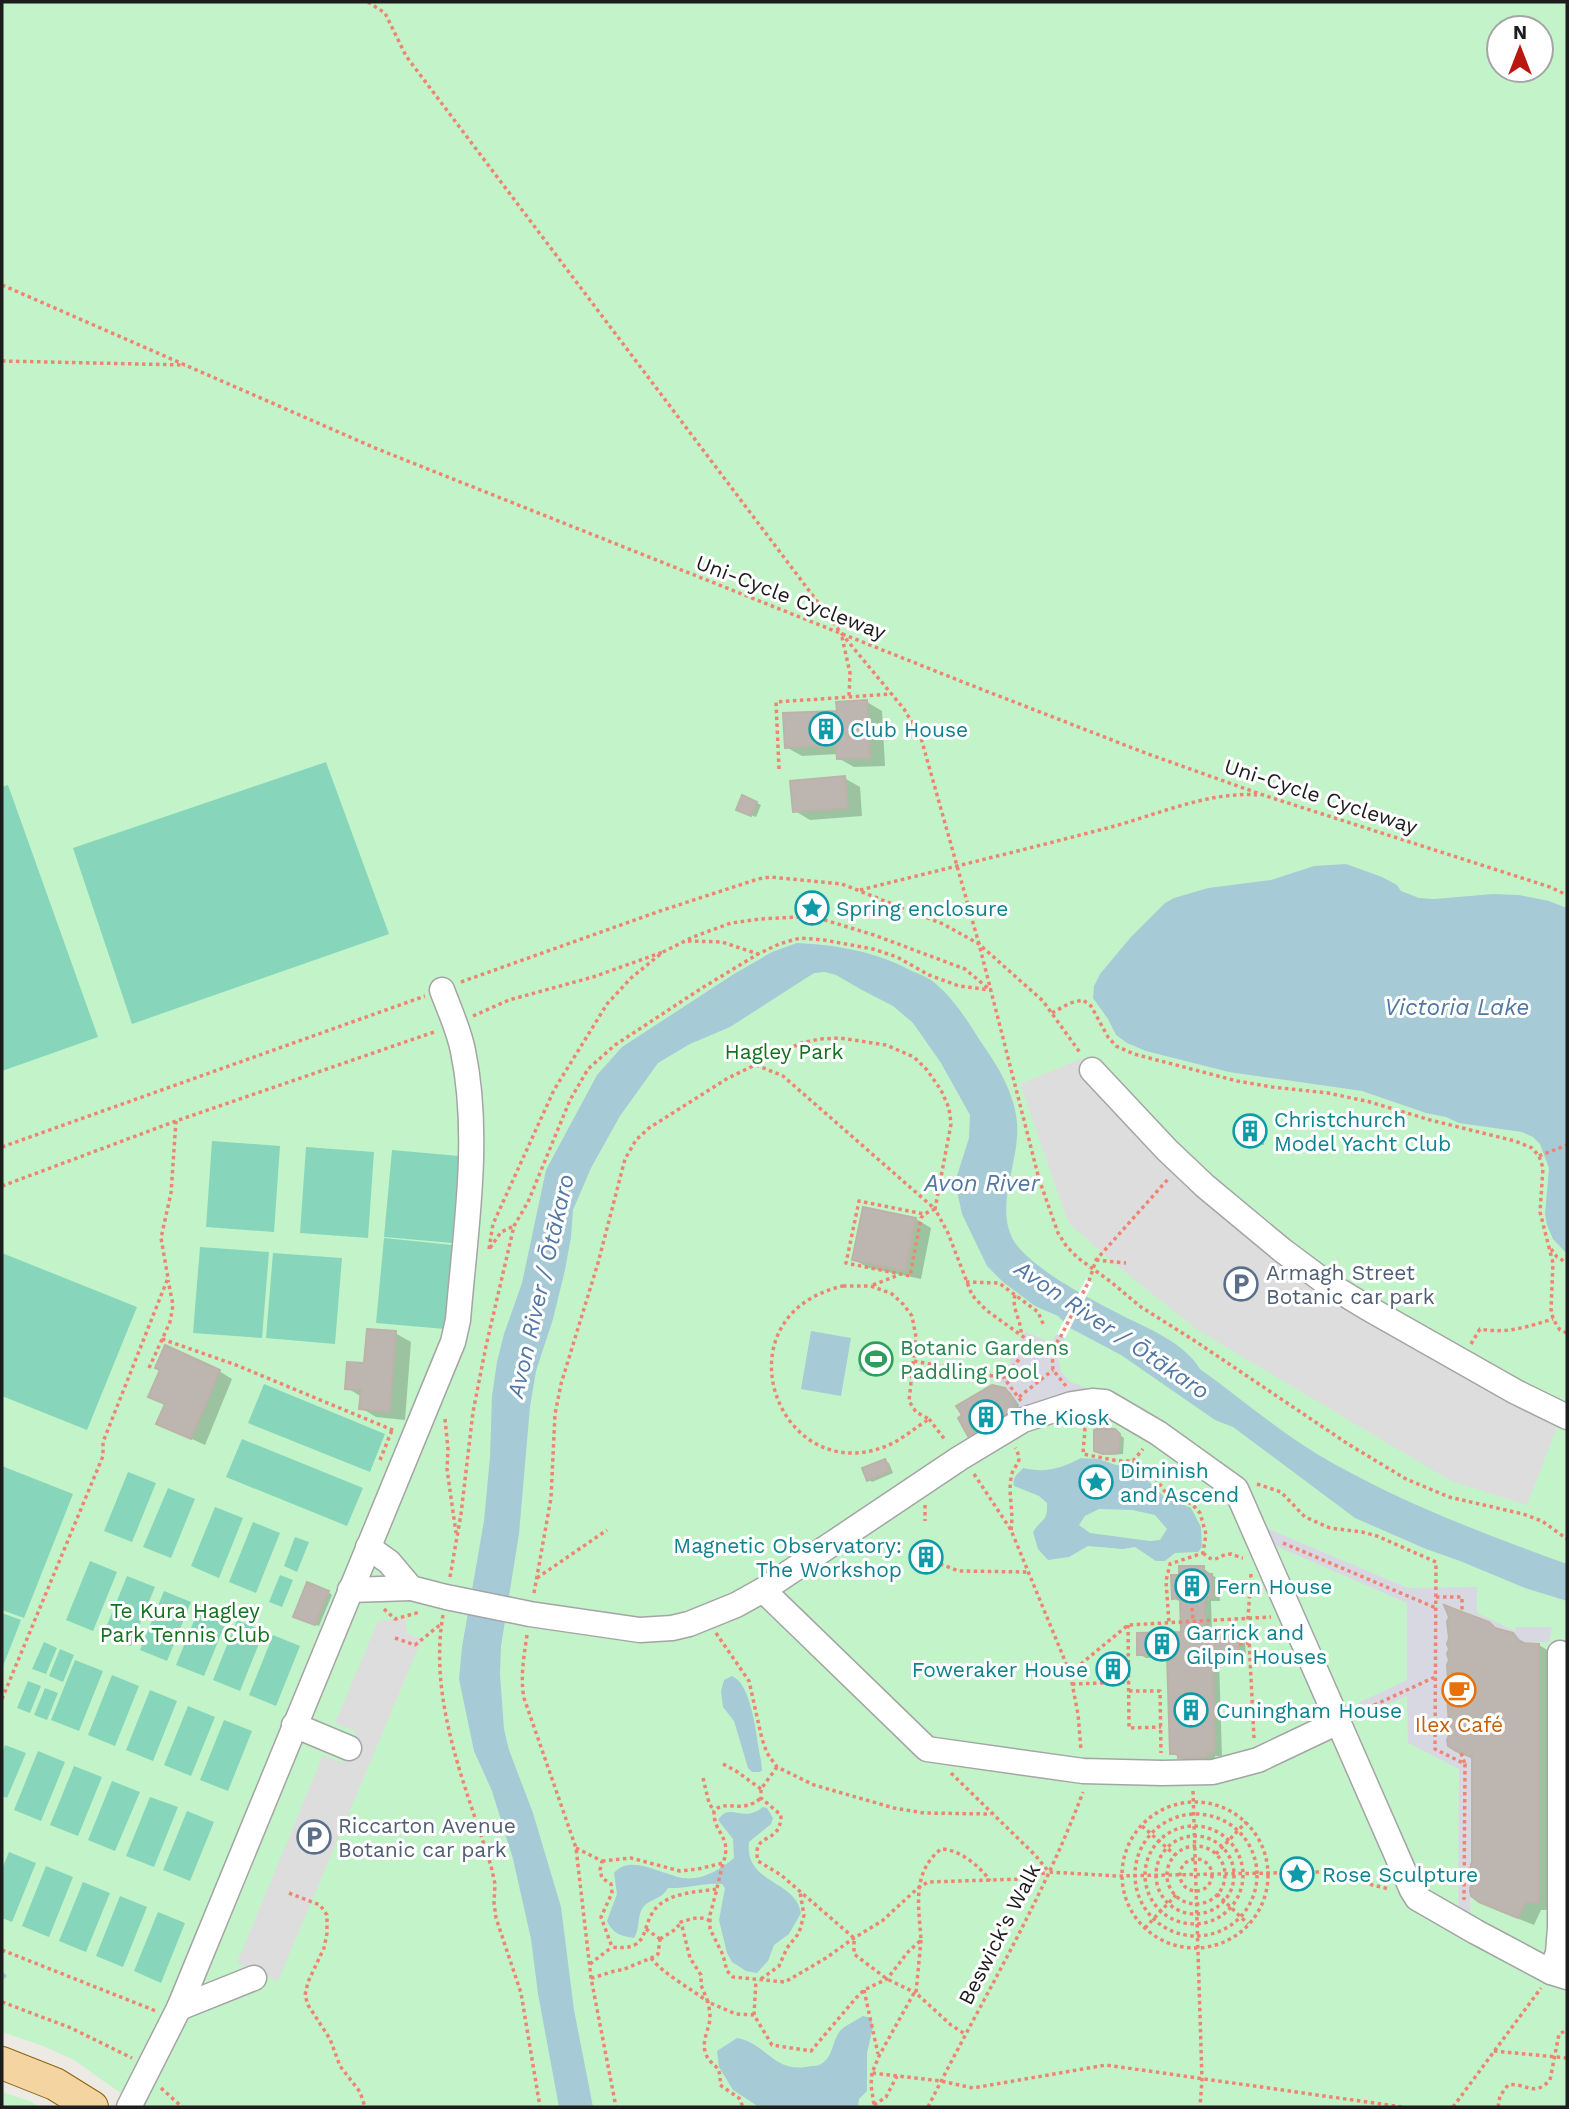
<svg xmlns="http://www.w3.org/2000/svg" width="1569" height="2109" font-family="'Work Sans',sans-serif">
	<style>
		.park { fill: #c3f4c9; fill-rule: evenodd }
		.pitch { fill: #87d6bb }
		.parking { fill: #ddd }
		.plaza { fill: #d8d8e3 }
		.water { fill: #a7cad7; fill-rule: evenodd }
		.pier { fill: #fff }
		.shadow { fill: #0003 }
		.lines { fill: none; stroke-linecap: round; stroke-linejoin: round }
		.stream { stroke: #a7cad7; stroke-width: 5 }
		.building { fill: #bdb6b0; stroke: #bdb2a7; stroke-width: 2 }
		.minor-casing { stroke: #a4a4a4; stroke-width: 27 }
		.major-casing { stroke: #89650c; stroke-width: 34 }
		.path { stroke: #ee8573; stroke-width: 3.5; stroke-dasharray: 3.5 3.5; stroke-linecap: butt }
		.minor { stroke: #fff; stroke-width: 24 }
		.major { stroke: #f4d4a1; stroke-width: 32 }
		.labels { text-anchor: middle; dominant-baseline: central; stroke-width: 6; stroke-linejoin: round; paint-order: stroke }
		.street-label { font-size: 21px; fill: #1d1d1d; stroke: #fff }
		.culture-label { font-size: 21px; fill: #0d838f; stroke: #fff; text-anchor: start }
		.park-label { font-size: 21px; fill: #147120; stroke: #fff }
		.service-label { font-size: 21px; fill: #4e5e75; stroke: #fff; text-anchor: start }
		.leisure-label { font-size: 21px; fill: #27864d; stroke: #fff; text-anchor: start }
		.food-label { font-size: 21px; fill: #c56008; stroke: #fff }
		.water-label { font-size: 23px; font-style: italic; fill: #5177a4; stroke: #fff }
	</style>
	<rect width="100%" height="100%" fill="#edeae3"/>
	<g class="park">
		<path d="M 13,2 L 1567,2 L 1567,2107 L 140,2107 L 74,2060 L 43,2046 L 2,2032 L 2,3 ZM 1499,28 L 1541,28 L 1541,70 L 1499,70 Z"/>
		<polygon points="2,2092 30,2101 40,2107 2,2107"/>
	</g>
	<g class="pitch">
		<polygon points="326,762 389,934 132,1024 73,848"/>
		<polygon points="8,785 98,1037 2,1071 2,787"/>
		<polygon points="212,1141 280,1146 274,1232 206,1227"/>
		<polygon points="306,1147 374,1152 368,1238 300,1233"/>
		<polygon points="392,1150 459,1156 452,1243 384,1237"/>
		<polygon points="384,1238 452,1245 445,1329 376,1323"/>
		<polygon points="200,1247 269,1252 262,1338 193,1333"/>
		<polygon points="2,1253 137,1307 87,1430 2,1396"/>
		<polygon points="273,1253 342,1258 335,1344 266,1338"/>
		<polygon points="264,1384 385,1434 370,1472 248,1423"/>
		<polygon points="242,1439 363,1488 347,1526 226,1477"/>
		<polygon points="2,1466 73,1494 24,1618 2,1610"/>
		<polygon points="128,1472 156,1483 132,1542 104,1531"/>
		<polygon points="168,1488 195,1499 171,1558 143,1547"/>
		<polygon points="215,1507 243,1518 219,1578 191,1566"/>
		<polygon points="253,1522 280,1533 256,1593 229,1582"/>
		<polygon points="295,1537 309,1542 297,1572 284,1566"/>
		<polygon points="90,1561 117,1572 93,1631 66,1620"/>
		<polygon points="280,1575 293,1580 282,1607 269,1602"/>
		<polygon points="127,1576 155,1587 131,1646 103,1635"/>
		<polygon points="164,1591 191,1602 167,1661 140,1650"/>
		<polygon points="200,1606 228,1617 204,1676 176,1665"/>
		<polygon points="2,1613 21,1620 2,1669"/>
		<polygon points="237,1620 264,1631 240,1691 213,1680"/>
		<polygon points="273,1635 300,1646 276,1706 249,1695"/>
		<polygon points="44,1642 57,1648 46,1674 32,1669"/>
		<polygon points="60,1649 74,1655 63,1682 49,1676"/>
		<polygon points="75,1660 103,1671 79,1731 51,1720"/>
		<polygon points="112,1675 139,1686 115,1746 88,1735"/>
		<polygon points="28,1681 41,1686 30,1713 17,1708"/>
		<polygon points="45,1688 58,1693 47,1720 34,1715"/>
		<polygon points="150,1690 177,1701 153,1761 126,1750"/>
		<polygon points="188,1706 215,1717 191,1776 164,1765"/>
		<polygon points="224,1720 252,1731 228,1791 200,1780"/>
		<polygon points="5,1745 26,1753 7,1798 2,1796 2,1754"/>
		<polygon points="38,1751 65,1762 41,1821 14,1810"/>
		<polygon points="74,1766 102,1777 78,1836 50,1825"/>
		<polygon points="112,1781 140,1792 115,1851 88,1840"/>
		<polygon points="150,1797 178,1807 154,1867 126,1856"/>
		<polygon points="187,1811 214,1822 190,1881 163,1870"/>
		<polygon points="9,1852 36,1863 12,1922 2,1918 2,1869"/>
		<polygon points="46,1866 73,1877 49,1937 22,1926"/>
		<polygon points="83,1882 110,1893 86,1952 59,1941"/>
		<polygon points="120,1896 147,1907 123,1967 96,1956"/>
		<polygon points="158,1912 185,1923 161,1983 134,1971"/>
	</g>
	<g class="parking">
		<polygon points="1083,1058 1134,1113 1273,1238 1378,1307 1566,1404 1527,1505 1451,1481 1199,1331 1111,1261 1068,1222 1020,1084"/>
		<polygon points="405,1618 408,1634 422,1639 278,1981 237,1963 323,1755 343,1763 356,1732 335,1723 378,1621"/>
	</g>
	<g class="plaza">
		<polygon points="1026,1332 1047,1341 1052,1341 1057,1334 1065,1338 1058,1357 1061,1372 1071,1382 1091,1390 1091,1406 1078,1422 1015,1414 1017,1405 1015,1399 1004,1385 995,1382 1009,1365 1011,1357 1019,1351 1019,1341"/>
		<polygon points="1259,1525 1408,1588 1477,1587 1477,1613 1515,1631 1516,1627 1552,1627 1549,1642 1521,1642 1513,1633 1495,1628 1489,1622 1472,1616 1467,1612 1450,1606 1447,1611 1449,1627 1447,1633 1449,1638 1447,1644 1449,1649 1447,1654 1449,1660 1447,1665 1449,1692 1447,1697 1449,1724 1447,1729 1449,1735 1447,1740 1448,1746 1455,1751 1472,1757 1470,1921 1458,1914 1459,1769 1408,1743 1407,1696 1346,1723 1341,1711 1407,1680 1407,1603 1267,1542"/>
	</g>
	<g class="water">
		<polygon points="1346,864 1382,877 1397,885 1401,891 1419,898 1434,899 1493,894 1519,895 1549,901 1567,908 1567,1254 1553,1239 1547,1225 1545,1214 1549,1168 1540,1144 1533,1137 1522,1132 1459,1123 1446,1117 1426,1113 1362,1091 1229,1072 1146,1051 1127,1043 1116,1035 1108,1019 1093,998 1094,986 1100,974 1131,937 1165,903 1174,898 1208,888 1271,880 1314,866"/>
		<path d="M 797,943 C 839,945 877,952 914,972 C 922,975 931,979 937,985 C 957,1002 971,1027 985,1048 C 1003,1074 1020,1105 1017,1137 C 1015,1173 992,1218 1020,1249 C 1043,1275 1096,1302 1127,1318 C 1152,1330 1185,1344 1200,1369 C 1239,1397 1276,1429 1317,1454 C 1396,1501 1482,1533 1567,1564 L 1567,1601 L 1525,1588 L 1460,1561 L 1426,1549 L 1355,1518 L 1233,1427 L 1215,1420 L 1121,1355 L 1070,1328 L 1058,1316 L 1035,1306 L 1003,1282 L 987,1266 L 962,1214 L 955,1182 L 969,1138 L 970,1115 L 941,1063 L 913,1023 L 893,1006 L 862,990 L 836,975 L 825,972 L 814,973 L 730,1027 L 690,1044 L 658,1063 L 620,1116 L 591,1168 L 573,1210 L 571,1237 L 565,1270 L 553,1319 L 536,1371 L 530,1407 L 519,1534 L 501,1646 L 500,1674 L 504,1729 L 509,1750 L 533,1813 L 561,1907 L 574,2010 L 593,2107 L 559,2107 L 538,1994 L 531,1939 L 513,1859 L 492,1791 L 474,1751 L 459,1679 L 462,1647 L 484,1521 L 490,1457 L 492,1396 L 497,1362 L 504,1334 L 522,1283 L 546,1170 L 597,1075 L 622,1047 L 734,974 L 772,952 Z"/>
		<polygon points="811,1331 851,1338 841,1396 801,1389"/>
		<polygon points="873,1349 892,1353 889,1367 870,1363 868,1373 859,1371 862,1352 872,1354"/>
		<path d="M 1081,1458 C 1086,1459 1092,1458 1098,1459 C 1111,1462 1118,1469 1131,1463 L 1163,1496 L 1191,1508 L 1201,1527 L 1202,1547 L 1198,1552 L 1175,1553 L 1165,1561 L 1156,1561 L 1135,1547 L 1123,1549 L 1088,1546 L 1069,1557 L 1048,1560 L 1038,1549 L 1033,1532 C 1042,1518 1048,1522 1047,1503 L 1039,1496 L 1014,1486 C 1012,1477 1017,1475 1023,1468 C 1046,1473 1060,1469 1081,1458 ZM 1099,1509 L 1132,1510 L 1155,1515 L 1167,1529 L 1160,1540 L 1150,1541 L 1090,1533 L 1079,1525 L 1085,1516 Z"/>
		<path d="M 732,1676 C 753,1685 756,1739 761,1760 L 762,1770 L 760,1772 L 752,1772 L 748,1768 L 734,1721 L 723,1707 L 721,1691 L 724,1680 Z"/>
		<path d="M 763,1807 L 767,1808 L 773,1818 L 771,1824 L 749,1842 C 744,1884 795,1879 801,1913 L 789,1934 L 774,1945 L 768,1961 L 757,1973 L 746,1971 L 732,1962 L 727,1953 L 719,1920 L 725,1888 L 722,1884 C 704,1882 686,1889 668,1888 C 662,1899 653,1898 645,1905 C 636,1914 641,1928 634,1938 C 621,1936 613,1934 607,1921 L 617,1894 L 614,1873 C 630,1853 663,1875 683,1878 C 702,1881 721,1869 734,1858 L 733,1839 L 718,1820 C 730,1801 743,1824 763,1807 Z"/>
		<path d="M 863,2016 L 871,2018 L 873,2027 L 867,2053 L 867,2091 L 859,2099 L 858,2107 L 759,2107 L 733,2090 L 719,2067 L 717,2051 L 737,2038 C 767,2043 774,2075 811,2066 C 814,2066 818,2066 821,2064 C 833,2058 832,2041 840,2031 C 845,2025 856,2021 863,2016 Z"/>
	</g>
	<polygon class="pier" points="1086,1279 1093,1283 1065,1338 1057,1334"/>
	<g class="shadow">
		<polygon points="867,702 882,711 885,766 854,767 838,758 838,754 802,756 786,747"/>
		<polygon points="844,778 860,787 862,816 810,820 795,811"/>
		<polygon points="757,803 761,805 756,817 742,811"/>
		<polygon points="1261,1121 1265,1123 1264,1145 1245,1144 1240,1142"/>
		<polygon points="864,1209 916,1219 931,1228 921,1279 869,1268 854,1260"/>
		<polygon points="395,1333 411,1342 405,1420 376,1417 361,1408 362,1397 347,1388"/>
		<polygon points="219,1371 232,1379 205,1445 159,1424 167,1405 150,1396"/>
		<polygon points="1005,1389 1010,1392 1019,1405 1017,1411 974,1437 970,1434"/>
		<polygon points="1115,1431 1124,1438 1123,1454 1109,1455 1101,1452"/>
		<polygon points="884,1461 889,1463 893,1473 872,1482 868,1479"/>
		<polygon points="933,1549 937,1551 937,1568 925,1568 921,1565"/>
		<polygon points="1203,1568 1219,1580 1220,1601 1211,1601 1212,1634 1238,1634 1245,1638 1246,1659 1219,1660 1222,1756 1215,1756 1215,1760 1187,1761 1171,1753 1169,1658 1146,1658 1139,1654 1183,1634 1181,1602 1173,1598 1181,1577"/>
		<polygon points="328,1592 332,1595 319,1626 299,1618"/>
		<polygon points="1489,1624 1528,1644 1539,1645 1554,1654 1554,1910 1541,1910 1534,1925 1496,1910 1480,1900 1474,1861 1474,1760 1456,1750 1450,1724"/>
	</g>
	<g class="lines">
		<polyline class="stream" points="2,1975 4,1976"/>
	</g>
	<g class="building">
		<polygon points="867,700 870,758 837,759 836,745 785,748 783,713 837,711 836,702"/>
		<polygon points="845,776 848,808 793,812 790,781"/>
		<polygon points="742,795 757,802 751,816 736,810"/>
		<polygon points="1239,1118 1261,1119 1261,1143 1238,1143"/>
		<polygon points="863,1207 916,1218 906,1271 852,1260"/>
		<polygon points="367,1329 396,1331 390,1412 359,1409 361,1390 345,1389 347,1362 364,1363"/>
		<polygon points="165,1345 220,1370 191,1439 156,1424 165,1404 148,1397 160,1370 155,1368"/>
		<polygon points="992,1385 1005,1388 1015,1402 1013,1409 968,1436 958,1418 962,1415 956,1406"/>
		<polygon points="1101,1428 1115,1429 1120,1434 1119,1453 1103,1454 1094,1451 1094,1430"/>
		<polygon points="885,1459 890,1471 867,1481 862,1468"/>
		<rect x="919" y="1547" width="14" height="19"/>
		<polygon points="1179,1566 1204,1566 1204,1574 1212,1574 1213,1597 1205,1598 1205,1632 1239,1632 1239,1656 1213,1656 1215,1752 1208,1753 1208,1757 1178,1758 1178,1754 1170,1754 1167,1655 1137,1655 1137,1633 1181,1632 1180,1598 1172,1599 1171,1575 1179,1575"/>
		<polygon points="307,1582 329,1591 315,1625 293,1617"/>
		<polygon points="1444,1605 1489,1622 1495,1628 1513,1633 1521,1643 1539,1644 1539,1903 1526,1902 1518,1918 1479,1902 1471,1896 1470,1890 1471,1885 1470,1869 1472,1861 1472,1757 1456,1751 1448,1746 1447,1740 1449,1735 1447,1729 1449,1724 1447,1697 1449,1692 1447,1665 1449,1660 1447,1654 1449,1649 1447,1644 1449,1638 1447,1622 1449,1617"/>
	</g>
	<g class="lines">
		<defs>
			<g id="minor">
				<polyline points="1092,1070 1167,1150 1205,1186 1282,1250 1325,1282 1366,1307 1516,1392 1567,1417"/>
				<polyline points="368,1547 389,1562 411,1588 446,1597 530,1614 640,1630 672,1628 689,1624 736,1605 763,1590 927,1749 1083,1771 1162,1773 1213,1772 1258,1760 1338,1722"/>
				<polyline points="350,1590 411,1588"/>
				<polyline points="763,1590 960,1458 1023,1420 1072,1404 1092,1401 1105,1402 1158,1433 1236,1489 1412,1890 1417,1898 1476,1932 1551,1972 1567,1977"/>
				<polyline points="294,1725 349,1748"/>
				<polyline points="1551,1972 1558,1953 1560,1928 1560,1653"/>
				<polyline points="179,2008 254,1978"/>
				<path d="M 129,2107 L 179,2008 L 453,1342 L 458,1320 C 465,1233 481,1137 463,1051 C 459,1030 449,1009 442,990"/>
			</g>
			<polyline id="major" points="2,2063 55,2084 92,2107"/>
		</defs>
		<use href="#minor" class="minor-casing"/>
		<use href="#major" class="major-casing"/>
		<g class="path">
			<polyline points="368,2 385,13 406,56 841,633 904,709 921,738 979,944 1039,1179 1058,1233 1067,1247 1078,1258 1111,1282 1141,1307 1195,1341 1348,1444 1406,1479 1449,1497 1523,1514 1542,1521 1567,1539"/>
			<polyline points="2,285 375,448 968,684 1148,754 1263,795 1550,887 1567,895"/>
			<polyline points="2,361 185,365"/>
			<polyline points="842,637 850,673 849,697"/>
			<polyline points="779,769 776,702 892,694"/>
			<path d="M 860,890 C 944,869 1028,849 1111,827 C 1156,815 1210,791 1257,795"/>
			<polyline points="688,941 722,942 758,954"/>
			<polyline points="461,982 660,911 758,879 770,877 842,884 943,924 979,944 1043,1001 1081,1054"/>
			<polyline points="1052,1013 1070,1003 1083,1000 1091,1006 1108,1037 1116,1046 1134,1054 1237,1081 1272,1087 1328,1093 1370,1102 1430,1120 1515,1141 1532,1148 1539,1156 1543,1168 1540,1212 1553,1263 1551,1309 1553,1319 1560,1330 1567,1333"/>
			<polyline points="473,1016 509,1000 593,977 663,952"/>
			<polyline points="756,1065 783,1076 935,1209 924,1214 921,1218 910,1276 846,1263 859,1201 924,1214"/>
			<polyline points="2,1147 425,996"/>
			<polyline points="1539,1156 1567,1145"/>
			<polyline points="2,1186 176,1121 437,1031"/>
			<polyline points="490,1248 501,1232 514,1226"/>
			<polyline points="489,1249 493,1224 554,1090 607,1004 631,978 663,952 693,937 731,923 760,919 798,917 818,918 874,935 965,969 989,989"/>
			<polyline points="1551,1249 1557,1257 1567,1263"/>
			<polyline points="1096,1260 1126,1263"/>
			<polyline points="966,1282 999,1283 1038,1312 1044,1326"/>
			<polyline points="873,1285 899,1275"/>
			<path d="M 843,1286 L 871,1286 L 892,1294 L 903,1304 L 912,1316 L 916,1337 L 909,1401 L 916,1412 L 929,1419 C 915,1428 900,1441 884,1447 C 776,1487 716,1315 843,1286 Z"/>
			<path d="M 1015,1295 C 1011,1308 1022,1321 1021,1335"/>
			<polyline points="162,1339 236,1365 395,1431"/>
			<path d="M 1471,1344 L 1480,1329 C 1506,1334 1527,1327 1553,1319"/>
			<polyline points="914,1361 1004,1378"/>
			<polyline points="149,1368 170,1322 173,1305 168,1280"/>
			<polyline points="1066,1386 1053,1370 1052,1350 1061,1336 1089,1281 1096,1260 1169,1178"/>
			<polyline points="1019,1397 1053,1370"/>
			<polyline points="1021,1401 1004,1378 1032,1343 1052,1350"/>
			<polyline points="445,1419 448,1449 447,1469 456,1533"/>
			<polyline points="929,1419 946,1441"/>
			<polyline points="1089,1422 1085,1428 1083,1454 1118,1461 1133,1461 1156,1479 1166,1493 1192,1504 1200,1513 1206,1534 1203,1553 1170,1564 1166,1581 1169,1623"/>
			<polyline points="380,1460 392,1430"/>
			<polyline points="1133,1461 1143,1449"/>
			<polyline points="974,1474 1011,1530 1070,1673 1078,1714 1081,1750"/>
			<polyline points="1257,1484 1281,1492 1305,1517 1330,1528 1362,1532 1377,1536 1436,1562 1435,1749 1465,1764 1464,1900"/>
			<polyline points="925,1505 925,1521"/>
			<path d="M 1011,1530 C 1014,1513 1008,1495 1011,1478 C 1013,1463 1025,1464 1015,1448"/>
			<polyline points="1283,1543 1436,1608"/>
			<path d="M 1203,1553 C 1217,1566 1217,1554 1231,1554 C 1231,1554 1242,1558 1243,1558"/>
			<polyline points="940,1564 959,1571 1027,1572"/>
			<polyline points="1251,1574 1248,1619 1254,1738"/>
			<polyline points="450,1577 461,1514 473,1412 486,1346 514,1226 528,1202 570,1100 588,1069 615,1045 702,988 758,954 779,944 800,938 824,940 873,949 897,957 929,975 959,986 991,990"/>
			<polyline points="537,1578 607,1530"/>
			<polyline points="534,1593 551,1498 555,1414 561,1384 598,1263 625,1159 636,1140 649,1128 728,1078 801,1043 820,1039 840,1038 886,1045 914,1057 927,1070 941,1090 949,1108 951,1124 935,1209 948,1233 972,1295 986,1310 1032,1343"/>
			<polyline points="1436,1597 1462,1597 1462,1610"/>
			<polyline points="1192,1608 1193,1622"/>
			<polyline points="384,1609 395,1619 420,1612"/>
			<path d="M 443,1615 C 428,1700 466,1787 491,1866 L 495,1884 L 494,1903 L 496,1918 L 521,1993 L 540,2107"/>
			<polyline points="1128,1625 1129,1728 1161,1727"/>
			<polyline points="716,1633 749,1681 762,1739 767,1753 777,1767 814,1785 894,1808 924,1813 991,1814"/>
			<path d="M 527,1635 C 524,1656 520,1677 524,1698 L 576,1848 L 591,1978 L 616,2107"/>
			<polyline points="395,1638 415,1645 441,1624"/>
			<polyline points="1239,1644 1250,1643"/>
			<polyline points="1070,1673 1128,1625 1271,1617"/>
			<polyline points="1072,1684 1129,1682"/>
			<polyline points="1129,1691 1160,1691 1161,1753"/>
			<polyline points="2,1699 103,1456 103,1442 168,1278 161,1238 171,1193 176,1121"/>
			<polyline points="1355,1714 1435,1677"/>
			<polyline points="1461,1753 1465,1764"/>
			<polyline points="723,1764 736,1771 761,1789"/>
			<path d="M 777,1767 L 761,1789 L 761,1798 L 781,1815 C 781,1847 751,1830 758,1861 L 781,1875 L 854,1938 L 854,1954 L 887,1979 L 916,1993"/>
			<polyline points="951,1773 1035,1855 1049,1872 1118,1876 1320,1872 1389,1889"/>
			<polyline points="703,1778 709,1803 714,1811"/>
			<polyline points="1193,1791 1202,2080 1200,2107"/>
			<circle cx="1195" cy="1875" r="73"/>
			<circle cx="1196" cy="1875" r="61"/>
			<circle cx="1194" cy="1875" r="49"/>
			<polyline points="1142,1826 1175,1855"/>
			<circle cx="1195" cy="1875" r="39"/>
			<circle cx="1196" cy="1875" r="29"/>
			<path d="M 576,1848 L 602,1861 L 600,1870 L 602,1878 L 611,1884 L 612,1893 L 601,1917 L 612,1947 C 654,1952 638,1924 659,1905 C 675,1892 698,1892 717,1889 L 710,1915 L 710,1929 L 723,1955 L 727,1971 L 733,1977 L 785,1982 L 826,1958 L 854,1938 L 882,1921 L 918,1888 L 928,1882 L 1023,1879 L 1048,1872"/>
			<polyline points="1216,1854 1246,1822"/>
			<circle cx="1196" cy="1875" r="16"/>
			<path d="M 602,1861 L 631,1858 L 680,1871 L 698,1869 L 723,1863 C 733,1836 713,1834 714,1811 C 727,1798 741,1815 761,1798"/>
			<polyline points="717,1888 723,1863"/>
			<polyline points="289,1893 320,1905 327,1915 327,1933 324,1948 308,1982 305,1995 308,2005 330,2039 340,2066 360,2092 365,2107"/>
			<polyline points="1217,1894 1248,1924"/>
			<path d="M 710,1921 C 701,1915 691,1919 681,1922 L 690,1958 L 701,1975 L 701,1985 L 708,2002 L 736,2014 L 754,2015 L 772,2045 L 811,2051 L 856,1998 L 864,1990 L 887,1979 L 908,1952 L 921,1940 C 919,1907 911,1873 941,1849 C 959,1849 981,1867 990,1881"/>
			<polyline points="1145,1928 1176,1895"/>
			<polyline points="646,1929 660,1939"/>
			<polyline points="660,1939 676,1929 681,1922"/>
			<polyline points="921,1940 916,1993 951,2025 965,2034"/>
			<polyline points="2,1950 156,2011"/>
			<path d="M 651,1958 C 663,1974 692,1989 708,2002 C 709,2007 710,2013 710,2018 C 709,2030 702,2040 705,2051 C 709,2068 722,2061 720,2085 L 739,2098 L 743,2107"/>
			<polyline points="590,1964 612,1947"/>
			<path d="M 591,1978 C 602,1976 613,1970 622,1970 L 656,1956 L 658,1954 L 660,1939"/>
			<polyline points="761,1979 779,1966 787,1948 799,1933 804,1915 800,1892"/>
			<polyline points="864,1990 878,2054"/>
			<polyline points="914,1993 879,2056 872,2073 941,2081 973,2088 1106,2065 1402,2107"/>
			<polyline points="2,2002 71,2028 132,2058"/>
			<polyline points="754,2015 756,1980"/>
			<polyline points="1494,2051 1567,2058"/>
			<polyline points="872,2073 871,2085 874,2105"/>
			<polyline points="161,2088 182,2107"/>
			<polyline points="874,2105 886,2097 897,2076"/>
			<path d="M 928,2107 C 980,2003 1042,1902 1083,1792"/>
			<polyline points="1453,2107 1541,1988"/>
			<path d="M 1498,2107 L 1500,2096 L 1508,2085 C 1526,2082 1533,2098 1550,2080 L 1559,2034 L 1567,2030"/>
		</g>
		<use href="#minor" class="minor"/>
		<use href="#major" class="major"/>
	</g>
	<defs>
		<symbol id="building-ring" viewBox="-11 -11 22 22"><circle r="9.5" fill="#fff" stroke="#0f9aa8" stroke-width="1.5"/><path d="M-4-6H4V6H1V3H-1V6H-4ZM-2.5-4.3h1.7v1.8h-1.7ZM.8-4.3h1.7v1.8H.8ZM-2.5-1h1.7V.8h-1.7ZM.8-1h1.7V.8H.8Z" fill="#0f9aa8"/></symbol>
		<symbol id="sight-ring" viewBox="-11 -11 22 22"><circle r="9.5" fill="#fff" stroke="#0f9aa8" stroke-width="1.5"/><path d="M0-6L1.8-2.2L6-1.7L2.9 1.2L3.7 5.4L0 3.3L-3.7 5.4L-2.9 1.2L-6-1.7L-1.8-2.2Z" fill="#0f9aa8"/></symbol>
		<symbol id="parking-ring" viewBox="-11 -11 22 22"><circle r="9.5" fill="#fff" stroke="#5c6f8a" stroke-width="1.5"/><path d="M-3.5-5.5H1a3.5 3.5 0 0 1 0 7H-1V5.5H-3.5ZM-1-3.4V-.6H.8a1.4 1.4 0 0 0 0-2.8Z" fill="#5c6f8a"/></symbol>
		<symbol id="stadium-ring" viewBox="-11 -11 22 22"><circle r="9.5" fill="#fff" stroke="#2e9e5b" stroke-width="1.5"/><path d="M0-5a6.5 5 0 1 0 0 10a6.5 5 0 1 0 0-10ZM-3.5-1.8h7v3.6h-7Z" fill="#2e9e5b"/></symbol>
		<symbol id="cafe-ring" viewBox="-11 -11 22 22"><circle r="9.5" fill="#fff" stroke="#e8710a" stroke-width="1.5"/><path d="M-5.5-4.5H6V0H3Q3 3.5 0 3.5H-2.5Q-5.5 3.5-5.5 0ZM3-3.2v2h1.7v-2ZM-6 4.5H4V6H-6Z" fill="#e8710a"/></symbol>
	</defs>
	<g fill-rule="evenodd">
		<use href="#building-ring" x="807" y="710" width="38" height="38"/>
		<use href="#sight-ring" x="793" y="889" width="38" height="38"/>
		<use href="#building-ring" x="1231" y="1112" width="38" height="38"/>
		<use href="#parking-ring" x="1222" y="1265" width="38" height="38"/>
		<use href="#stadium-ring" x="857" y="1340" width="38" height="38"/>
		<use href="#building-ring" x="967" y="1398" width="38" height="38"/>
		<use href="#sight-ring" x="1077" y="1463" width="38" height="38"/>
		<use href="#building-ring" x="907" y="1538" width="38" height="38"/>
		<use href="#building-ring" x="1173" y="1567" width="38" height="38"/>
		<use href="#building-ring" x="1143" y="1625" width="38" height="38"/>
		<use href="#building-ring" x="1094" y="1650" width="38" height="38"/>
		<use href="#cafe-ring" x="1440" y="1671" width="38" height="38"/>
		<use href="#building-ring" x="1172" y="1691" width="38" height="38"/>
		<use href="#parking-ring" x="295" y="1818" width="38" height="38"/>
		<use href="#sight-ring" x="1278" y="1855" width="38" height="38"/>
	</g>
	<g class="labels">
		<g class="street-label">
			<text transform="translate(791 597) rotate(21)">Uni-Cycle Cycleway</text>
			<text transform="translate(1321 796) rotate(18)">Uni-Cycle Cycleway</text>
			<text transform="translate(999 1934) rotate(-63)">Beswick's Walk</text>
		</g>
		<g class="culture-label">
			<text x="850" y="729">Club House</text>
			<text x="836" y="908">Spring enclosure</text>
			<text x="1274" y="1119">Christchurch<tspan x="1274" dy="24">Model Yacht Club</tspan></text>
			<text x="1010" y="1417">The Kiosk</text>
			<text x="1120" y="1470">Diminish<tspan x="1120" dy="24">and Ascend</tspan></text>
			<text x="902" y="1545" text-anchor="end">Magnetic Observatory:<tspan x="902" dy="24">The Workshop</tspan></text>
			<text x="1216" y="1586">Fern House</text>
			<text x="1186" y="1632">Garrick and<tspan x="1186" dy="24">Gilpin Houses</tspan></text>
			<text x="1088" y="1669" text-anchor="end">Foweraker House</text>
			<text x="1216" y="1710">Cuningham House</text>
			<text x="1322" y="1874">Rose Sculpture</text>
		</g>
		<g class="park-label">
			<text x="784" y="1051">Hagley Park</text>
			<text x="185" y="1610">Te Kura Hagley<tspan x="185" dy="24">Park Tennis Club</tspan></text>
		</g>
		<g class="service-label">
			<text x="1266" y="1272">Armagh Street<tspan x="1266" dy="24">Botanic car park</tspan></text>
			<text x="338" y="1825">Riccarton Avenue<tspan x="338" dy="24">Botanic car park</tspan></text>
		</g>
		<g class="leisure-label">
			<text x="900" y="1347">Botanic Gardens<tspan x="900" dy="24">Paddling Pool</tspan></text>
		</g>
		<g class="food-label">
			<text x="1459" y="1724">Ilex Café</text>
		</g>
		<g class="water-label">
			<text x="1457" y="1007">Victoria Lake</text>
			<text x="982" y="1183">Avon River</text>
			<text transform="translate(541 1286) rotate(-77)">Avon River / Ōtākaro</text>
			<text transform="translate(1112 1330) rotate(34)">Avon River / Ōtākaro</text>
		</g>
	</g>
	<rect width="1569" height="2109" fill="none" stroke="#1d1d1d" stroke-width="7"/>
	<g transform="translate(1520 49)"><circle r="33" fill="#ffffff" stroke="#a5a5a5" stroke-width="2"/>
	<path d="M0-5L12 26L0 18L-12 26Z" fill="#b91810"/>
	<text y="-10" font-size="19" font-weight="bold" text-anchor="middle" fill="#1d1d1d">N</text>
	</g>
</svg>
